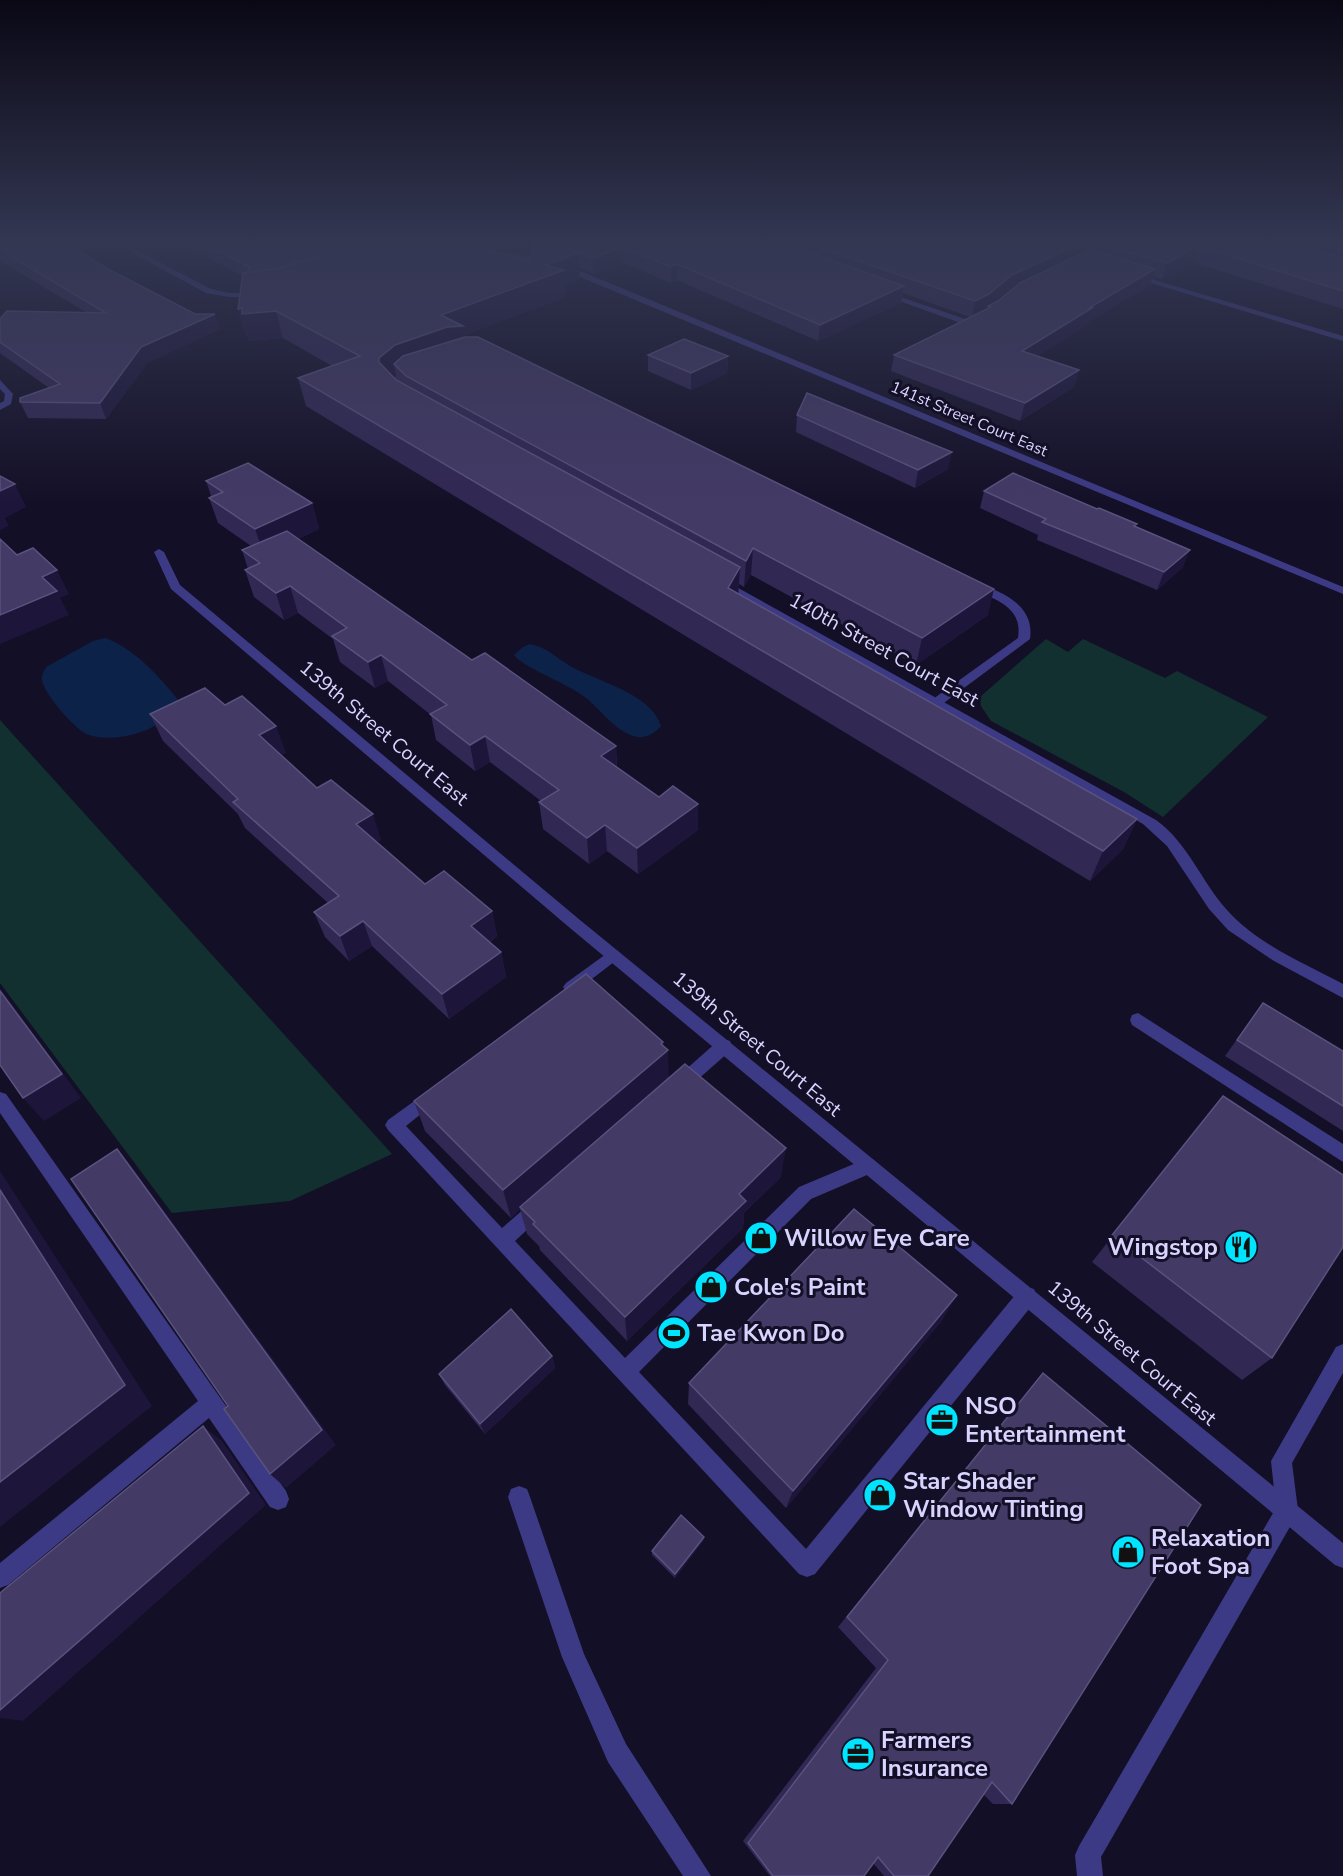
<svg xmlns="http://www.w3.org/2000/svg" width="1343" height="1876" font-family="'Nunito Sans',sans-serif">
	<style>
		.green { fill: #12302f }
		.water { fill: #0c2248 }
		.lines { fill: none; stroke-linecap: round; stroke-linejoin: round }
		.lane { fill: #3d3a85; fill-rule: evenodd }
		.street { fill: #3d3a85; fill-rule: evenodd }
		.wall { fill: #312854; fill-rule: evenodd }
		.shaded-wall { fill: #1d163a }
		.building { fill: #433a66; stroke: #5a527e; stroke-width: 1.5 }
		.labels { text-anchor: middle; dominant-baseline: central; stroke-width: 6; stroke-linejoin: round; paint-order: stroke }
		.far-street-label { font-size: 16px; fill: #d9d4ff; stroke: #130f26 }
		.street-label { font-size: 20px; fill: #d9d4ff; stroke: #130f26 }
		.near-poi-label { font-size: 24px; font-weight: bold; fill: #d9d4ff; stroke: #130f26; text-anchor: start }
	</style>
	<rect width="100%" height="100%" fill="#130f26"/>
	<g class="green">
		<polygon points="1046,639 1068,652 1083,639 1165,678 1177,671 1268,717 1163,817 1124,792 991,721 981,706 980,697"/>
		<polygon points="0,720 392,1154 290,1201 172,1213 0,983"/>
	</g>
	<g class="water">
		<path d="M 105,638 C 134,648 160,677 179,701 C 176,706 173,714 169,717 C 148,733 115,743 89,735 C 76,731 44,694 42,680 C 41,675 44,672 46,667 L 93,641 Z"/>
		<path d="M 530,644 C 547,647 555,657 570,666 C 596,681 651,693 661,726 C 655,733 647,738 637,737 C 614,732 600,707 582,695 C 565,683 523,667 514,655 L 523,647 Z"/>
	</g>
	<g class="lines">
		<g class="lane">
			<path d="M 975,583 C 1003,591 1035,606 1030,639 L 941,705 L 933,705 L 931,702 L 933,699 L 1018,638 C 1023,606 995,600 971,588 L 971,584 Z"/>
			<polygon points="613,949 618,951 621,955 618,959 576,991 571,993 566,991 563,987 566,983"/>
			<polygon points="1138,1013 1343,1144 1343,1162 1132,1025 1130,1020 1132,1015"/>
			<polygon points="724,1039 730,1041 732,1046 730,1051 687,1089 681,1091 675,1089 673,1084 675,1079 718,1041"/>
			<polygon points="431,1089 437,1091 439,1096 437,1101 406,1126 502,1228 532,1202 538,1200 544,1202 547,1208 544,1214 515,1241 625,1358 799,1187 868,1158 874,1160 877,1166 874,1172 811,1199 639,1372 806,1549 1020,1289 1027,1287 1034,1289 1037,1296 1034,1303 815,1574 807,1577 799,1574 388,1130 385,1125 388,1120"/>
			<polygon points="0,1092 6,1094 286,1491 289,1499 286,1507 278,1510 270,1507 209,1418 8,1585 0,1588 0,1563 198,1401 0,1113"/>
			<polygon points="1343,1344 1343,1373 1292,1463 1298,1510 1295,1518 1101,1857 1103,1876 1077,1876 1075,1855 1079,1846 1276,1508 1271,1461 1336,1347"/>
			<polygon points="519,1486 527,1489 530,1497 584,1654 626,1744 711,1876 683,1876 608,1762 562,1657 508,1497 511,1489"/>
		</g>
		<g class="street">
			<polygon points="112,242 121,242 211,289 229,293 260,293 264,295 260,297 229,297 206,293"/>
			<polygon points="439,242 454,242 561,263 1343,587 1343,594 556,267"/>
			<polygon points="1131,273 1343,336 1343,341 1131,277"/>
			<polygon points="880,290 971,321 981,317 985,319 975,326 969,326 880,294"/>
			<polygon points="0,380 13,394 11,404 0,410 0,403 4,401 5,394 0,389"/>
			<polygon points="159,549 164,552 180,585 580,920 1343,1543 1343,1568 1335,1565 570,928 171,589 154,552"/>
			<path d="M 722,579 L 1156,820 C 1188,843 1201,881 1227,910 C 1257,944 1304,963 1343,984 L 1343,998 L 1274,961 L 1228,930 L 1209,909 L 1167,846 L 1143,824 L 718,584 L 717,582 Z"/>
		</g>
	</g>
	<g class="wall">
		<polygon points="0,242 108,269 220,329 147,363 106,419 28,418 20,402 49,388 0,353 0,319 86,312 0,261"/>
		<path d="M 177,242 L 458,242 L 530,261 L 534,242 L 1343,242 L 1343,309 L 1192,262 L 1162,279 L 1153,277 L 1150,285 L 1088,322 L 1087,325 L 1037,356 L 1079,370 L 1074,387 L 1020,421 L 891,371 L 894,355 L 970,317 L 903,293 L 901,303 L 818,341 L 677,280 L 671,283 L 623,263 L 594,274 L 579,268 L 580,279 L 565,285 L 566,297 L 464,335 L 464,337 L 988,615 L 916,665 L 751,575 L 744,587 L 739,584 L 738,594 L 1137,819 L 1123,849 L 1090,881 L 306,406 L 298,378 L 332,366 L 283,338 L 249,341 L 248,336 L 246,336 L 238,309 L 243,276 ZM 1013,289 L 998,301 L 993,304 L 1008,291 Z"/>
		<polygon points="648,355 728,356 727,373 691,390 648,371"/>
		<polygon points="797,415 948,469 915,488 796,432"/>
		<polygon points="206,481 312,503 319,529 298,539 472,660 616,746 617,767 698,830 638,874 607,851 589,864 543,829 539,802 541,801 490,762 475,771 436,740 431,715 388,681 375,688 340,662 333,639 298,613 284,620 254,597 245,570 248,569 242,550 251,546 218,523 209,498 211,496"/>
		<polygon points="984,491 1136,527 1183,567 1157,590 1037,540 1038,535 980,508"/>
		<polygon points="225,705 286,753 281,755 317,788 381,840 377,842 425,884 492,911 497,936 490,942 501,952 506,977 449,1019 372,946 349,961 325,937 314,912 328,903 245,828 238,814 163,741 150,714"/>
		<polygon points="1263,1003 1343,1051 1343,1131 1225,1056"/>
		<polygon points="663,1042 668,1078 781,1177 744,1213 743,1228 627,1341 540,1250 539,1246 527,1234 520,1209 511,1218 425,1131 414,1101"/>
		<polygon points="1223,1096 1272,1358 1242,1380 1092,1262"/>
		<polygon points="943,1319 786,1508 688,1404 689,1383"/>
		<polygon points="552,1356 555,1368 485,1434 445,1385 439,1374"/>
		<polygon points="1043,1373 1012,1804 993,1804 983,1794 928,1876 884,1876 873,1863 864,1876 770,1876 743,1841 876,1668 838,1627"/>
		<polygon points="704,1537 703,1541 675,1578 652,1555 652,1551"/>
	</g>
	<g class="shaded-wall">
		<polygon points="785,242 799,242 799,248 784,252"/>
		<polygon points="1084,242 1087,242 1083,256 1008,291 990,307 988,306 988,308 972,318 975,301 1012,275"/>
		<polygon points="1198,246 1192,262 1162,279 1167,263"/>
		<polygon points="622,247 623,263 594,274 593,258"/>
		<polygon points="578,253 580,279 565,285 566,297 464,335 467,353 394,364 396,376 385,386 379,362 379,358 395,345 441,315 546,265"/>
		<polygon points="677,264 677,280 671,283 671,267"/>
		<polygon points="1155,269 1150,285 1088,322 1087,325 1018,368 1022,351 1089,308"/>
		<polygon points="904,286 901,303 818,341 820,325"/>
		<polygon points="242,308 276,311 283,338 249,341 248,336 246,336 238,309"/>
		<polygon points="215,314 220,329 147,363 106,419 100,403 141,347"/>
		<polygon points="728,356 727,373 691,390 691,373"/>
		<polygon points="1079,370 1074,387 1020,421 1025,403"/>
		<polygon points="952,452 948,469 915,488 918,470"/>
		<polygon points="15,484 26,507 5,518 9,526 0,530 0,491"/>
		<polygon points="312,503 319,529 264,555 255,529"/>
		<polygon points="753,548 751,575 744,587 746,561"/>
		<polygon points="1190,550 1183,567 1157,590 1164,572"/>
		<polygon points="740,567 738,598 728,588"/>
		<polygon points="57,570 69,594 60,598 69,615 0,644 0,615 42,577"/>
		<polygon points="290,586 298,613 284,620 276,593"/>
		<polygon points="994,589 988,615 916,665 922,638"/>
		<polygon points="381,655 388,681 375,688 368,662"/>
		<polygon points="276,726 286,753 269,762 259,735"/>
		<polygon points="485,736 490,762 475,771 470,745"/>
		<polygon points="616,746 617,773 601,756"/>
		<polygon points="698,804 698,830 638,874 637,848"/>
		<polygon points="373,814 381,840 365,850 356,824"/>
		<polygon points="1137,819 1123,849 1090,881 1103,851"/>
		<polygon points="605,825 607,851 589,864 587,838"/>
		<polygon points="492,911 497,936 477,951 471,926"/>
		<polygon points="363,921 372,946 349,961 340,936"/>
		<polygon points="501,952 506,977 449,1019 442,994"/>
		<polygon points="0,988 81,1098 44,1121 23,1098"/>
		<polygon points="663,1042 663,1054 668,1050 669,1081 520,1207 520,1209 511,1218 503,1190"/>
		<polygon points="786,1148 781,1177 744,1213 743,1228 627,1341 625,1317 739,1194"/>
		<polygon points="117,1149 135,1171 336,1445 286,1488 270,1474"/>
		<polygon points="0,1171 152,1406 0,1527"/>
		<polygon points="957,1295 943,1319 786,1508 793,1491"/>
		<polygon points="552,1356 555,1368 485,1434 480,1424"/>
		<polygon points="203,1426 222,1441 266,1505 23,1721 0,1718 0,1710"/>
		<polygon points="704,1537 703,1541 675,1578 675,1574"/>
	</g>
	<g class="building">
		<polygon points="9,242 65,242 108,269 195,314 215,314 141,347 100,403 20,402 20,398 60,384 0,342 0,319 7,311 106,313 0,250 0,245"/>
		<polygon points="200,242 363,242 277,269 248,273 249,267"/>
		<polygon points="363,242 458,242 530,261 534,242 546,242 553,244 578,253 546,265 564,270 441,315 463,326 447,327 395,345 379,358 379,362 396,380 740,567 728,588 1137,819 1103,851 298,378 360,356 276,311 242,314 242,308 238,309 243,273 277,269"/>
		<polygon points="546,242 779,242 904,286 820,325 677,264 671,267 622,247 593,258 561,245"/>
		<polygon points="803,242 1084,242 1012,275 989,294 975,301"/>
		<polygon points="1093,242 1285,242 1343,258 1343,291 1198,246 1167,263"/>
		<polygon points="1313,242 1343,242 1343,250"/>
		<polygon points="1089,250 1155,269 1089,308 1092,308 1022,351 1079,370 1025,403 894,355 991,307 988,306 998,301 1020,283"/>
		<polygon points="465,337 478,337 994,589 922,638 753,548 746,561 406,376 394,364 403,356"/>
		<polygon points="684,339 728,356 691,373 648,355"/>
		<polygon points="807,393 952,452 918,470 797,415"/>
		<polygon points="248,463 312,503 255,529 209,498 223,492 206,481"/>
		<polygon points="1013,473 1097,509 1099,508 1137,524 1134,526 1190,550 1164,572 1042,522 1046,519 984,491"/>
		<polygon points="0,476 15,484 0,491"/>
		<polygon points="287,531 472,660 485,653 575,717 616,746 601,756 659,797 673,786 698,804 637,848 605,825 587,838 539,802 559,790 485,736 470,745 430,714 447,705 381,655 368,662 332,636 347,628 290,586 276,593 245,570 260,563 242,550"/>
		<polygon points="0,539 17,555 33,548 57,570 42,577 57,591 0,615"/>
		<polygon points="205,688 225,705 242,696 276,726 259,735 317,788 331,780 373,814 356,824 425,884 444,871 492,911 471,926 501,952 442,994 363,921 340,936 314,912 339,896 233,802 238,799 150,714"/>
		<polygon points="586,974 663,1042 661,1044 668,1050 503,1190 414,1101"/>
		<polygon points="0,991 62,1074 23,1098 0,1065"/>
		<polygon points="1263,1003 1343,1051 1343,1106 1237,1040"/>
		<polygon points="685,1064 786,1148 739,1194 746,1201 625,1317 533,1224 535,1222 520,1207"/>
		<polygon points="1223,1096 1343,1175 1343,1247 1272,1358 1112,1235"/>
		<polygon points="117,1149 322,1430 270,1474 224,1409 228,1406 71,1179"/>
		<polygon points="0,1190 125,1385 0,1482"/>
		<polygon points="854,1209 957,1295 793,1491 689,1383"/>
		<polygon points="511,1309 552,1356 480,1424 439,1374"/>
		<polygon points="1043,1373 1201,1505 1012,1804 992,1782 928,1876 894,1876 878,1857 864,1876 773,1876 748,1843 888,1660 847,1617"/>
		<polygon points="203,1426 249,1493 0,1710 0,1593"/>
		<polygon points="681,1515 704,1537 675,1574 652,1551"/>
	</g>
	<linearGradient id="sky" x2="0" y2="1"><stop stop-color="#0a0815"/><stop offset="0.48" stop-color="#333752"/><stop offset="1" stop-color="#333752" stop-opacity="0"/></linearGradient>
	<rect width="1343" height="505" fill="url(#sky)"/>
	<defs>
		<symbol id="shop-disc" viewBox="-11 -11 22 22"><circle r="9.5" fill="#00e5ff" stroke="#130f26"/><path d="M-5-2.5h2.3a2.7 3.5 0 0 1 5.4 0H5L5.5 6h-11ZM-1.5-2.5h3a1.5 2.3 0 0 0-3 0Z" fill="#111"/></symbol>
		<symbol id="restaurant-disc" viewBox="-11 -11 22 22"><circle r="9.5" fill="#00e5ff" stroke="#130f26"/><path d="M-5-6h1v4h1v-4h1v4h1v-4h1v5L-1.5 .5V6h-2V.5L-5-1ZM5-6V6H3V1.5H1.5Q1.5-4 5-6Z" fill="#111"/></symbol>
		<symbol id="stadium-disc" viewBox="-11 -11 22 22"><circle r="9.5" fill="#00e5ff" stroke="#130f26"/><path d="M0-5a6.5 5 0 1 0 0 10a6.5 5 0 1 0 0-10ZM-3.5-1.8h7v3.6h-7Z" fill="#111"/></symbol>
		<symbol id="office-disc" viewBox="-11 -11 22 22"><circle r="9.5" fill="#00e5ff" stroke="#130f26"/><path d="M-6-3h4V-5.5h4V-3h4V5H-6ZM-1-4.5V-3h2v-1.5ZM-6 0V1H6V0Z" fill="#111"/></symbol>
	</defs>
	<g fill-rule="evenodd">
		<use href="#shop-disc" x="742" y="1219" width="38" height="38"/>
		<use href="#restaurant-disc" x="1222" y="1228" width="38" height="38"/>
		<use href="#shop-disc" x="692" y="1268" width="38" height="38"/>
		<use href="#stadium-disc" x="655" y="1314" width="38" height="38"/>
		<use href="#office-disc" x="923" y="1401" width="38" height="38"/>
		<use href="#shop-disc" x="861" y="1476" width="38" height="38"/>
		<use href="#shop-disc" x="1109" y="1533" width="38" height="38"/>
		<use href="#office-disc" x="839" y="1735" width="38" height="38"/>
	</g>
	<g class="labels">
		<g class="far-street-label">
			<text transform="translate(969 419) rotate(23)">141st Street Court East</text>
		</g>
		<g class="street-label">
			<text transform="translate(884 650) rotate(29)">140th Street Court East</text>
			<text transform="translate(384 733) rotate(40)">139th Street Court East</text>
			<text transform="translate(757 1044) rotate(40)">139th Street Court East</text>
			<text transform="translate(1132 1353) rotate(40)">139th Street Court East</text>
		</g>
		<g class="near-poi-label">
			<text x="784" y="1238">Willow Eye Care</text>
			<text x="1218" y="1247" text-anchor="end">Wingstop</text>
			<text x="734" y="1287">Cole's Paint</text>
			<text x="697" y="1333">Tae Kwon Do</text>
			<text x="965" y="1406">NSO<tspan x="965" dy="28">Entertainment</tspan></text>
			<text x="903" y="1481">Star Shader<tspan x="903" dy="28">Window Tinting</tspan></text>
			<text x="1151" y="1538">Relaxation<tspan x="1151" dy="28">Foot Spa</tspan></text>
			<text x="881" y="1740">Farmers<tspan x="881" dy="28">Insurance</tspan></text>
		</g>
	</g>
</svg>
